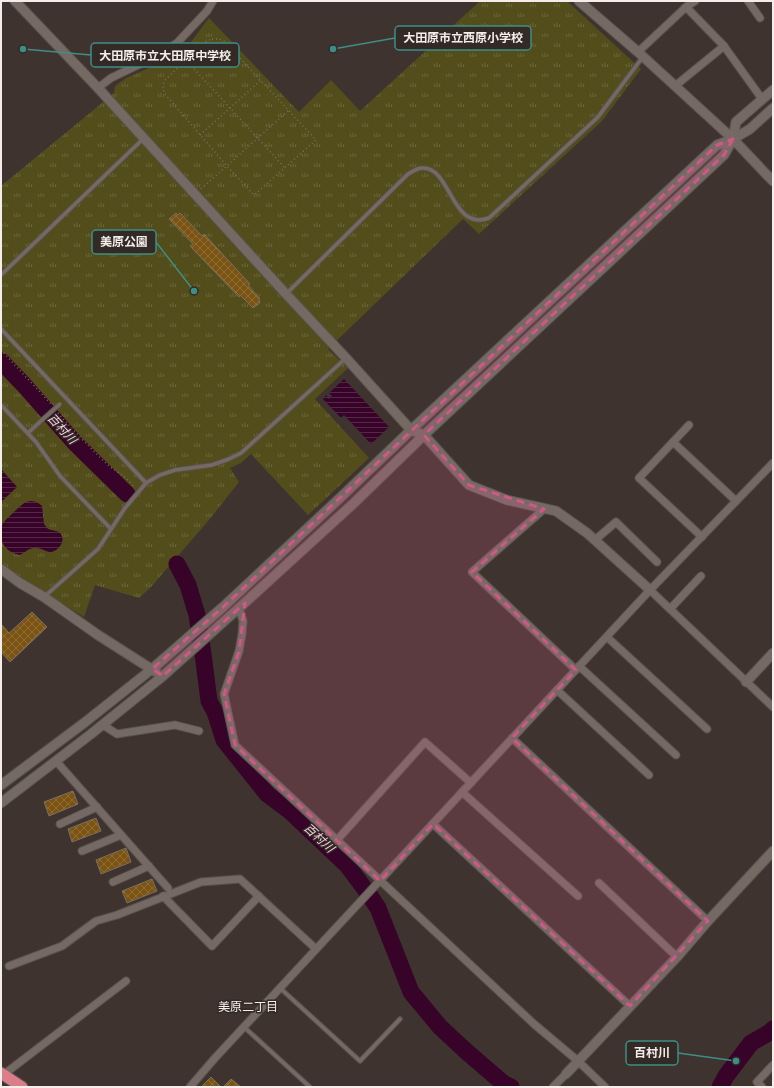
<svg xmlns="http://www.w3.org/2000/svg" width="774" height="1088" font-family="'DM Sans','Noto Sans JP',sans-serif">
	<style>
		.park { fill: url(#park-tufts) }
		.water { fill: url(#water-rules) }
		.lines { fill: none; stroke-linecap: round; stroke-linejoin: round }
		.river { stroke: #370329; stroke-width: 17 }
		.building { fill: url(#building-cross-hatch); stroke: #766f66 }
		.service-casing { stroke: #5a524e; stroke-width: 5.5 }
		.minor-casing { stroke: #5a524e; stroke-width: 9 }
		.tertiary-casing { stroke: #5a524e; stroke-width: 11 }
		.trunk-casing { stroke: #5a524e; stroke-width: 13 }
		.path { stroke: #796f6b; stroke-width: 1.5; stroke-dasharray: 1 3; stroke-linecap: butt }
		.service { stroke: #756964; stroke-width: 3.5 }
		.minor { stroke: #756964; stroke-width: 7 }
		.tertiary { stroke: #756964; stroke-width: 9 }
		.trunk { stroke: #dc7d8a; stroke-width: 11 }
		.service-bridge-casing { stroke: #5a524e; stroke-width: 5.5; stroke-linecap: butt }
		.service-bridge { stroke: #756964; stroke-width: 3.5 }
		.marked { fill: #d15886; fill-opacity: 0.2; stroke: #d15886; stroke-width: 3; stroke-dasharray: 8 5; stroke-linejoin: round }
		.labels { text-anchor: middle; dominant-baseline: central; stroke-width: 3; stroke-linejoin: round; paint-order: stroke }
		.water-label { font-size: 12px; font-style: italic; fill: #fbd0ea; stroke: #332925 }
		.neighbourhood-label { font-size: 12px; fill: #f4edea; stroke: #332925 }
		.leader { fill: none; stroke: #3d8e87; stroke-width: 1.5 }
		.callout-dot { fill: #3d8e87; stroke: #332925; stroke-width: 1.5 }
		.callout { fill: #332925; stroke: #3d8e87; stroke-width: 1.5 }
		.callout-label { font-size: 12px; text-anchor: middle; font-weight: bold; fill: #f4edea }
	</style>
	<defs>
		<pattern id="park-tufts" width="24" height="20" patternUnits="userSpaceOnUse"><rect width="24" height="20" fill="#524d1a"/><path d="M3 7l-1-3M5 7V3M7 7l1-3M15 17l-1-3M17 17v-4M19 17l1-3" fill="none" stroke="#6c673b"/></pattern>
		<pattern id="water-rules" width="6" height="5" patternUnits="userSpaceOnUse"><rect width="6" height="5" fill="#370329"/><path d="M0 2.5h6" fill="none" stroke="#552848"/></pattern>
		<pattern id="building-cross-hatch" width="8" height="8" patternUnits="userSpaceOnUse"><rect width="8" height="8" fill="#7b5312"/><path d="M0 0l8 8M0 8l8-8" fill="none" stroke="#8e6c35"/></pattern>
	</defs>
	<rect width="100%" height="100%" fill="#3e332f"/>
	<polygon class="park" points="480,1 567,1 641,69 602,121 479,234 463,219 328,349 348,368 315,399 369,458 308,515 251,454 241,463 230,468 239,482 209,520 151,587 139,598 95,585 84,617 28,582 5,566 1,562 1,186 114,93 115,86 126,78 172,58 185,50 209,18 299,112 331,80 360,111"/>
	<g class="water">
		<polygon points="344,379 389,427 371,444 344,415 341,418 323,399 326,395 329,399 332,396 329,393"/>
		<polygon points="1,469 17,487 1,502"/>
		<path d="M 31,501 L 37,502 L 42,506 L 44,524 C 45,526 47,527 48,529 C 52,531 57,530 60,533 C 67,540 58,553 49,552 C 45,551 41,548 37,548 C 30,547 26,552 20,555 C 9,553 1,546 1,534 C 1,530 1,525 4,522 C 7,518 12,514 15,511 C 21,506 23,502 31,501 Z"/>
	</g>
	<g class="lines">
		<g class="river">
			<polyline points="1,361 24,385 75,443 127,494"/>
			<polyline points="177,564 188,585 197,615 203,654 209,701 215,712 224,740 267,794 291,812 347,865 370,896 378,908 411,992 440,1027 467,1052 503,1083 511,1087"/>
			<polyline points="720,1087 726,1076 751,1043 770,1032 773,1029"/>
		</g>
	</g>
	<g class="building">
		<polygon points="176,213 178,215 180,213 202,236 204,234 250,284 248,285 260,299 259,300 260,303 253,308 240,295 239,297 190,246 193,244 169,219"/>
		<polygon points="32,612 47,627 10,662 1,652 1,624 9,633"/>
		<polygon points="73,791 78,804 49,816 44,802"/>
		<polygon points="96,818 101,831 72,842 68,829"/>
		<polygon points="126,848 131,862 101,874 96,860"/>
		<polygon points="152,879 157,891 127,903 122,891"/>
		<polygon points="211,1077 221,1087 201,1087"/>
		<polygon points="231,1079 241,1087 223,1087"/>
	</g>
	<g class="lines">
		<defs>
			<g id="service">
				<polyline points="1,275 143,139"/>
				<path d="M 286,294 L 408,174 C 412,172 417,168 422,168 C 451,166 451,232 489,218 L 598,117 L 642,58"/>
				<polyline points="1,329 146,483"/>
				<polyline points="1,405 36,442 60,476 111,529"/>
				<polyline points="28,433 42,420"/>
				<polyline points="44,597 98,549 125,508 146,483 160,475 175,470 212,465 229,459 241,453 345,359"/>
				<polyline points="280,988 360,1061 400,1019"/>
				<polyline points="244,1027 310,1087"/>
			</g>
			<g id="minor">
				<polyline points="748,1 760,18"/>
				<polyline points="686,7 695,1"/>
				<polyline points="638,52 686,7 724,46 762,99"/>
				<polyline points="675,86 724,46"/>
				<polyline points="98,88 111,78 159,55 177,43 207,11 213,1"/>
				<polyline points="689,425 639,478 702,537"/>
				<polyline points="673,442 736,501"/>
				<polyline points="544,509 472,572 576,670"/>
				<polyline points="595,540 616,522 657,562"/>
				<polyline points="650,590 773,707"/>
				<polyline points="239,608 243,621 242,634 239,651 224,694 235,745 534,1024 578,1061 605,1087"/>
				<polyline points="670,609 701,576"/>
				<polyline points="607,637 707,729"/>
				<polyline points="579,666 676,755"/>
				<polyline points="557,690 649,775"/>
				<polyline points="103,725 117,734 175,725 199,731"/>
				<polyline points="512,738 708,921"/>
				<polyline points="56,761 168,888"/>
				<polyline points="462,792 578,896"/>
				<polyline points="60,824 97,807"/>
				<polyline points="433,824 630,1006"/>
				<polyline points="337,840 425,742 471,783"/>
				<polyline points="82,851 121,835"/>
				<polyline points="113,882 149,866"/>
				<polyline points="599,883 677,957"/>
				<polyline points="163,896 212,946 259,896"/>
				<polyline points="9,966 62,946 96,921 117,915 201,882 240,879 316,949"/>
				<polyline points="3,1075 126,981"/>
				<polyline points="190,1087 215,1058 280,988 650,590 773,463"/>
				<polyline points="553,1087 566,1074"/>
				<polyline points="762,1087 757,1082 773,1065"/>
			</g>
			<g id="tertiary">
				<polyline points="15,1 98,88 286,294 346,358 411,430 424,435 469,485 507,500 556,511 587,533 650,590"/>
				<polyline points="579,1 638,52 733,139 766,174 773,181"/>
				<polyline points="1,569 20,583 44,597 98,635 156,672"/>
				<polyline points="746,682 773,653"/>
				<polyline points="1,785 84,723 152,669 223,607 342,496 411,430 717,145 733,139 750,129 773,108"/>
				<polyline points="1,803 91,734 163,676 239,608 354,503 424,435 724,155 733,139 736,122 773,90"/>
				<polyline points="566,1074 677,957 708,921 773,851"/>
			</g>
			<polyline id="trunk" points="1,1073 22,1087"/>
		</defs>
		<use href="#service" class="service-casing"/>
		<use href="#minor" class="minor-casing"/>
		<use href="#tertiary" class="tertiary-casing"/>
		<use href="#trunk" class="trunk-casing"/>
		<g class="path">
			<polygon points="212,39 219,39 224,41 316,140 254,195 227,166 164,93 163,87 164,81 205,42"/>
			<polyline points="186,60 285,168"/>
			<polyline points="200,135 261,80"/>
			<polyline points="201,189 289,110"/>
			<polyline points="1,350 51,404"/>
			<path d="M 58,413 C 74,431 91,449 108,465 C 118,473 126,476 134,487"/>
		</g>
		<use href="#service" class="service"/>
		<use href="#minor" class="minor"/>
		<use href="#tertiary" class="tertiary"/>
		<use href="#trunk" class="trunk"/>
		<defs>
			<polyline id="service-bridge" points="42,420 60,404"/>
		</defs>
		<use href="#service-bridge" class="service-bridge-casing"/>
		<use href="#service-bridge" class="service-bridge"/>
	</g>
	<path class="marked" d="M 733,139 L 724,155 L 424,435 L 469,485 L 544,509 L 472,572 L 576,670 L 512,738 L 708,921 L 630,1006 L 433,824 L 380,881 L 235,745 L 224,694 L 239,651 L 245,603 L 163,676 L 152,669 L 223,607 L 717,145 Z"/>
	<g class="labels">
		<g class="water-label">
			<text transform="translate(62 429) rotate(47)">百村川</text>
			<text transform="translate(319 838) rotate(43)">百村川</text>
		</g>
		<g class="neighbourhood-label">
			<text x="248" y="1007">美原二丁目</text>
		</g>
	</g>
	<path class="leader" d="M333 49L395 38M23 49L91 55M194 291L156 242M736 1061L678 1053"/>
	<g class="callout-dot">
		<circle cx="333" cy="49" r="4"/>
		<circle cx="23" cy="49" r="4"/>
		<circle cx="194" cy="291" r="4"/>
		<circle cx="736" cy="1061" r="4"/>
	</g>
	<g class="callout">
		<rect x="395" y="26" width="136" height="24" rx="4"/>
		<rect x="91" y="43" width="148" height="24" rx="4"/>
		<rect x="92" y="230" width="64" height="24" rx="4"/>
		<rect x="626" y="1041" width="52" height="24" rx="4"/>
	</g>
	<g class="callout-label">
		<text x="463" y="42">大田原市立西原小学校</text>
		<text x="165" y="60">大田原市立大田原中学校</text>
		<text x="124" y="246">美原公園</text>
		<text x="652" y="1057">百村川</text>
	</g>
	<rect width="774" height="1088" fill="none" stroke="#f4edea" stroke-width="4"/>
</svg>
